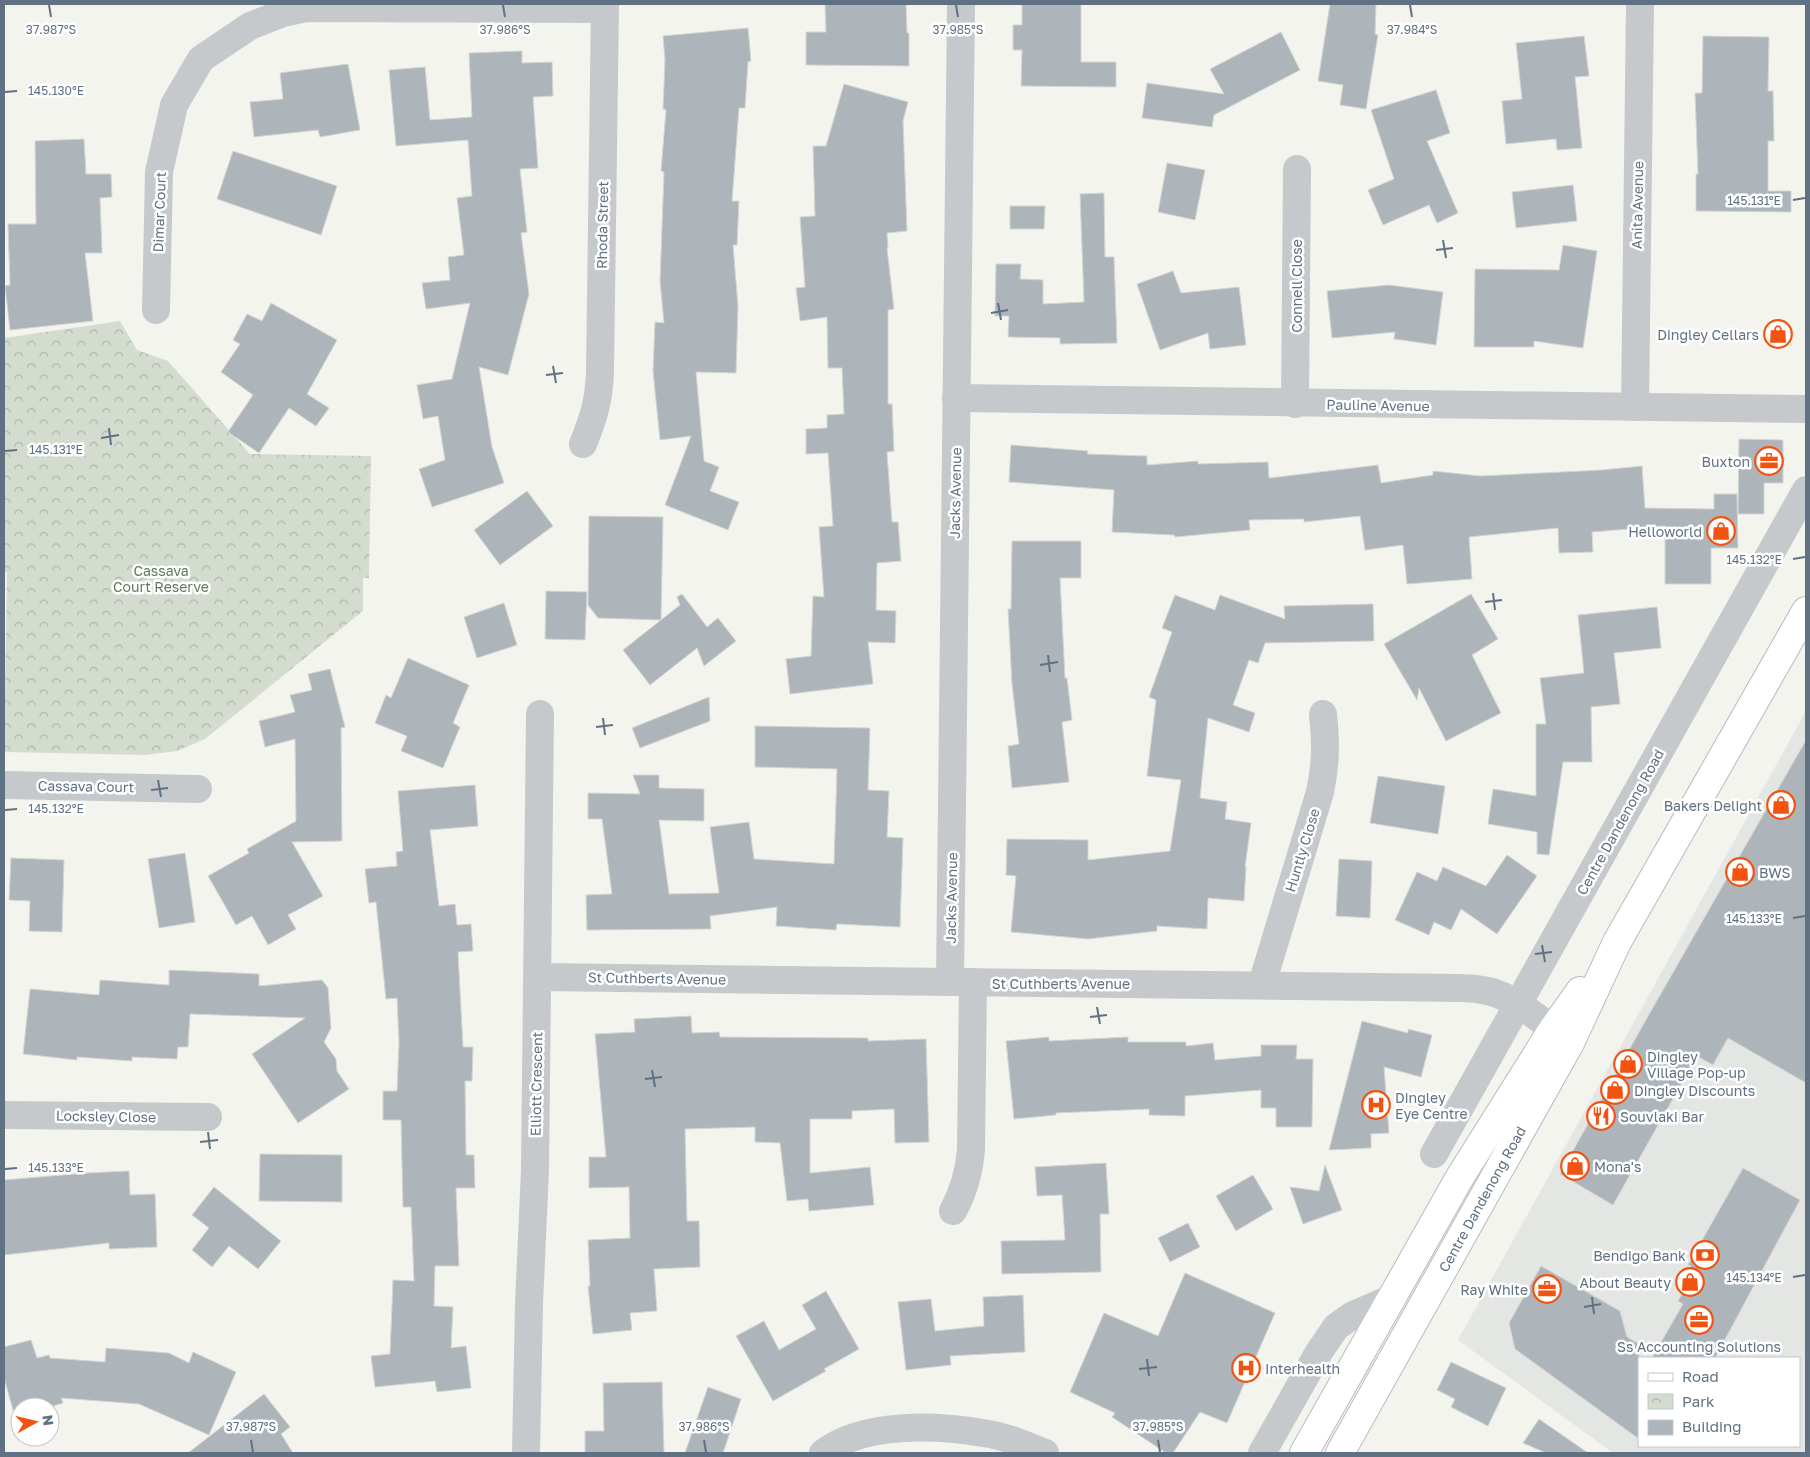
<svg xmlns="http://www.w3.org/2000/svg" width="1810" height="1457" font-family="'Golos Text',sans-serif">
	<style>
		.built { fill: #e4e6e3; fill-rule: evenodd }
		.park { fill: url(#park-crowns) }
		.building { fill: #adb4ba; stroke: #d5d5d2 }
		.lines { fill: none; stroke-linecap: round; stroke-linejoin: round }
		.major-casing { stroke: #b8bbbf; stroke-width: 30 }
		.minor { stroke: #c6c9cc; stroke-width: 28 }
		.major { stroke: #fff; stroke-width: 28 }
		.ticks { fill: none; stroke: #607183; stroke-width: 2 }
		.labels { text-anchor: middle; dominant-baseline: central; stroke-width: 5; stroke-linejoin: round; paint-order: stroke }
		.street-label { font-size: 14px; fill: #607183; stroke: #fff }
		.poi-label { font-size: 14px; fill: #607183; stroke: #fff; text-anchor: end }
		.park-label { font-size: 14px; fill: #637a60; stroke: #fff }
		.ticks-label { font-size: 12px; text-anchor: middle; fill: #607183; stroke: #fff; stroke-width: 5; stroke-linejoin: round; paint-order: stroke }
	</style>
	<defs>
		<pattern id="park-crowns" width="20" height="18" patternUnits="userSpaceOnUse" patternTransform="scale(1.25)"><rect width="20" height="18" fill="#d4dcd0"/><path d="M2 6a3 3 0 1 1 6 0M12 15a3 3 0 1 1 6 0" fill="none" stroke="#afb7ae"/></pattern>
	</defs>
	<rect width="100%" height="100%" fill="#f4f4ef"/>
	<path class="built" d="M 1806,711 L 1806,1453 L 1613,1453 L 1458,1340 ZM 1639,1358 L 1799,1358 L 1799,1446 L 1639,1446 Z"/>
	<polygon class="park" points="120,321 137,350 168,361 250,454 371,456 369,578 363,578 363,611 205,739 177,751 146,755 4,752 7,572 4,572 4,338"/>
	<g class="building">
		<polygon points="825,4 906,4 907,33 909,33 909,66 806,65 806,32 826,32"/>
		<polygon points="1022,4 1081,4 1081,62 1116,62 1116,87 1021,86 1022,50 1013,50 1013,25 1022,25"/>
		<polygon points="1330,4 1376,4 1375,34 1378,35 1366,109 1340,105 1343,85 1318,81"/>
		<polygon points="748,28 751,61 748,62 745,108 739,108 732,201 739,201 737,245 733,245 738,306 736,373 696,372 704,461 719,467 710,491 739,502 728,530 665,505 691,436 660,440 653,371 655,322 664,323 660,281 664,172 661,171 666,110 663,109 665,60 663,36"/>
		<polygon points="1281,32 1300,70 1214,115 1212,127 1142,118 1147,83 1224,94 1210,69"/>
		<polygon points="1584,36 1589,76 1575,77 1582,148 1557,150 1556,139 1506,144 1502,101 1522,99 1516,43"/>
		<polygon points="1703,36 1769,37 1768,91 1773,91 1774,141 1768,141 1768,191 1791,191 1791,212 1696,211 1696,174 1698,174 1695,93 1702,93"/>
		<polygon points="522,51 522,63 552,62 553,96 533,97 538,168 520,169 527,232 521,233 529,294 508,375 479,367 492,447 504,483 432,507 419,469 445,460 438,416 423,419 417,385 452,379 470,303 426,309 422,283 450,280 448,257 464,255 457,198 472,196 468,140 396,146 389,70 425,67 430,120 472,117 469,53"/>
		<polygon points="348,64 360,130 320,137 318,130 254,137 250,102 283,99 280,73"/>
		<polygon points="844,84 908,102 903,121 907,231 887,233 888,248 887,248 894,309 888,310 888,404 892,404 894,451 887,452 892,522 898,522 901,561 877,563 876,610 896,611 895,643 868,642 873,684 790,694 786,659 811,656 813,596 824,597 819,527 833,526 828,453 806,454 806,429 827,428 827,415 844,414 842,368 828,368 827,317 800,321 796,288 805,287 800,217 815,216 813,146 826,146"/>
		<polygon points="1436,90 1450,133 1427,141 1458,213 1437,223 1429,205 1383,225 1368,190 1394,179 1371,110"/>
		<polygon points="84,139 86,174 111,174 112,197 100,198 102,253 85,253 93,321 10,330 5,286 10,285 8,224 36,224 35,141"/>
		<polygon points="233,151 337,186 321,235 217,199"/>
		<polygon points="1167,163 1205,170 1195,220 1158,212"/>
		<polygon points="1573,185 1577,221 1516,228 1512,192"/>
		<polygon points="1104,193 1105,257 1114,257 1117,343 1060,344 1060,338 1008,337 1009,316 995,316 996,264 1021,264 1020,279 1043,280 1043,304 1084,302 1080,194"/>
		<polygon points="1010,206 1045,206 1044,229 1010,229"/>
		<polygon points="1563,245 1597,251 1583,348 1534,341 1534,347 1474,347 1475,269 1559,270"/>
		<polygon points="1173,271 1181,293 1239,287 1246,345 1210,349 1208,333 1160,350 1137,284"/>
		<polygon points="1389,285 1443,292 1436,345 1394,339 1395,332 1332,338 1327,291"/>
		<polygon points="271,303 337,340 307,394 329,408 316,426 289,408 259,453 228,432 253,395 221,372 240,344 233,340 247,314 262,321"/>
		<polygon points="1739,439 1783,440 1783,483 1764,483 1764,514 1738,514"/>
		<polygon points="1011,445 1088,451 1087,454 1147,456 1147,465 1198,461 1198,464 1268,462 1269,478 1378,465 1381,483 1433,475 1433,471 1480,476 1602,470 1642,466 1645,508 1714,509 1714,494 1737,494 1738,548 1711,548 1711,584 1665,584 1665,526 1592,532 1593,552 1559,553 1558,528 1469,537 1472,579 1407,584 1403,545 1365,550 1360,516 1304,522 1304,519 1249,520 1250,530 1175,537 1174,535 1112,532 1114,490 1009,482"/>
		<polygon points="527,491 553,526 500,565 474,530"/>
		<polygon points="589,516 663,517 661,620 598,618 588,605"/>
		<polygon points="1012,541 1081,541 1081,578 1060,578 1065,678 1067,678 1072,720 1062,722 1069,782 1012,788 1008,746 1019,744 1012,684 1008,609 1011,609"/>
		<polygon points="546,591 587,592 585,640 545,639"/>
		<polygon points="682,594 707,627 718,618 736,641 704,666 697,648 650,685 623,650 680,605 677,597"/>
		<polygon points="1471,594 1498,639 1472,655 1501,713 1446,741 1419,688 1417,700 1384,644"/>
		<polygon points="1175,595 1215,610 1220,595 1285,619 1284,606 1373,604 1374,641 1265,643 1258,663 1249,660 1233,705 1255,713 1249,732 1208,718 1200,798 1227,802 1225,819 1251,823 1245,867 1246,867 1244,901 1208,898 1207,929 1157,926 1157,931 1088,939 1011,932 1016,876 1006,875 1007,839 1088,840 1088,860 1170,851 1181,780 1147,776 1156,700 1149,697 1172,632 1162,628"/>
		<polygon points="504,603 517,645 477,658 464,617"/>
		<polygon points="1657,607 1661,648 1614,653 1620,704 1591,707 1592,762 1563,762 1549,855 1537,854 1537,832 1488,824 1493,789 1536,796 1536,724 1546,724 1540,678 1584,673 1578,615"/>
		<polygon points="408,658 469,685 453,723 460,727 443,768 401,751 407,736 375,723 386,695 391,698"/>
		<polygon points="330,669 345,727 341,728 342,841 292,842 323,896 288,915 296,929 268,945 252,916 236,925 208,876 249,853 247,849 296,821 295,739 265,747 259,721 295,712 290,695 312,690 308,674"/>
		<polygon points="709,697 710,721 640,748 632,728"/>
		<polygon points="755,726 870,728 868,790 889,791 887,837 903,838 900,927 837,924 836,930 776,926 777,907 710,916 711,929 587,930 586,895 612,894 602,819 588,819 588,793 640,794 633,775 659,775 659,788 704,789 704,821 659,820 669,894 719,893 710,827 749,822 754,859 834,864 837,769 755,767"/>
		<polygon points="1806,740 1806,1083 1728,1038 1713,1065 1697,1056 1613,1205 1560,1174 1643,1025"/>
		<polygon points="1378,776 1445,786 1438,834 1370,823"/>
		<polygon points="475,785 478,826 430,830 439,906 455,904 457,925 471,924 473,951 458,952 463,1047 473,1047 472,1081 465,1081 466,1155 474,1155 475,1188 456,1188 459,1266 435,1266 434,1306 453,1307 451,1348 466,1346 471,1388 437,1392 435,1381 375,1387 371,1356 390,1354 393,1280 414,1281 411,1207 403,1207 401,1120 383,1120 383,1091 397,1091 399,1043 397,998 386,999 376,902 369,903 365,869 397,866 396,852 403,851 398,791"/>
		<polygon points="185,853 195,922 159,928 148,859"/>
		<polygon points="1507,855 1537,876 1497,934 1461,909 1451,930 1434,922 1429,935 1395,920 1417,872 1437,881 1443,867 1486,886"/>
		<polygon points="11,858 64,860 62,932 29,931 30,901 9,900"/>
		<polygon points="1339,859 1372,861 1370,918 1336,916"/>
		<polygon points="169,970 259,974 259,986 322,980 328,988 331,1028 324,1042 336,1059 337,1071 349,1089 298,1123 252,1054 305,1018 190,1014 188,1047 178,1047 177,1059 132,1057 132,1061 77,1057 77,1060 23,1054 30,989 99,995 100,980 169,985"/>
		<polygon points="691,1016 692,1033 719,1032 720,1037 868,1038 868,1041 926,1039 929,1142 895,1143 894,1109 852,1111 852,1119 810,1119 810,1173 870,1167 874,1205 809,1211 808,1199 787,1201 780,1143 755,1142 755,1127 685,1129 687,1221 699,1221 700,1267 654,1269 657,1311 630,1313 632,1330 593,1334 588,1286 590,1286 588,1240 630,1238 629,1187 589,1188 589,1157 606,1157 595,1034 635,1032 634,1019"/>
		<polygon points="1362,1021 1408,1033 1408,1029 1432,1035 1421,1077 1384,1067 1389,1133 1371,1134 1371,1148 1329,1150"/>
		<polygon points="1049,1037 1049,1041 1128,1037 1128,1042 1186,1042 1186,1046 1213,1043 1215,1060 1261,1056 1261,1045 1297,1045 1296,1059 1313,1059 1312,1127 1276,1127 1276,1108 1261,1108 1261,1090 1185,1096 1185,1116 1149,1115 1149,1109 1056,1113 1056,1115 1014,1119 1006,1041"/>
		<polygon points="260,1154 342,1155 342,1202 259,1201"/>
		<polygon points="1106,1163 1109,1214 1100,1214 1101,1272 1002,1274 1001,1241 1065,1240 1062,1195 1037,1196 1035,1167"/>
		<polygon points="1325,1165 1342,1210 1303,1224 1290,1187 1319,1191"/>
		<polygon points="1743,1168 1800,1200 1715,1358 1652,1358 1683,1304 1678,1301 1687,1286 1681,1283 1691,1266 1688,1265"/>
		<polygon points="129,1171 130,1195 155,1194 157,1247 109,1249 109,1243 4,1255 4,1180 86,1173"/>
		<polygon points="1253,1175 1273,1209 1236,1231 1216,1196"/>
		<polygon points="214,1187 281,1241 258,1269 229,1246 212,1267 192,1250 209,1228 192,1215"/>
		<polygon points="1188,1223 1200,1247 1170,1262 1158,1238"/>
		<polygon points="1541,1266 1620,1311 1627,1337 1639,1344 1639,1439 1515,1349 1509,1323"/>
		<polygon points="1185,1273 1275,1313 1227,1423 1200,1412 1173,1453 1166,1453 1112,1417 1115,1413 1070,1392 1104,1313 1158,1336"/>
		<polygon points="826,1291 859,1349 824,1369 826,1371 773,1401 736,1336 764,1321 779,1350 816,1329 802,1305"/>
		<polygon points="1023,1295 1025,1352 950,1356 951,1365 906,1370 898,1302 931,1299 935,1331 984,1326 983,1297"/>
		<polygon points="31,1340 37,1358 49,1355 50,1358 105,1362 106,1348 169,1353 189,1363 193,1352 236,1372 209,1435 139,1404 61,1398 63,1403 50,1407 20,1407 20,1416 15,1417 4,1378 4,1347"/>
		<polygon points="1451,1362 1506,1388 1488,1426 1451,1407 1455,1399 1437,1390"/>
		<polygon points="662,1382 664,1453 585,1453 585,1431 604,1431 603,1383"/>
		<polygon points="708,1387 741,1399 723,1453 685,1453"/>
		<polygon points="264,1394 290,1427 281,1434 293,1453 188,1453"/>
		<polygon points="1539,1419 1588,1453 1546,1453 1523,1443"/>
	</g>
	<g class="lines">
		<defs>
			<g id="major">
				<polyline points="1304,1453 1460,1177 1553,1029 1580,991"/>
				<polyline points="1340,1453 1570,1043 1617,942 1806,611"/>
			</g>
		</defs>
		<use href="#major" class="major-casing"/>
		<g class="minor">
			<polyline points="156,310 159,172 174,105 201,59 250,26 283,13 306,8 605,9"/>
			<polyline points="956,398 1806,409"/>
			<polyline points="1295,404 1297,169"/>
			<polyline points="1635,407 1640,4"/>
			<path d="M 583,444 C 594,417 599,400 600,371 L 605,4"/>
			<polyline points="4,785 198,789"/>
			<path d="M 537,977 L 1461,988 C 1470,988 1479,989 1488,991 C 1513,996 1549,1026 1570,1043"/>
			<polyline points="950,982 961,4"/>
			<path d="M 1262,984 L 1320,792 C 1326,764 1326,743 1323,714"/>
			<polyline points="4,1115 208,1117"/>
			<polyline points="1434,1154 1806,490"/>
			<path d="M 953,1211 C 964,1191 969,1173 971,1150 L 973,982"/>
			<polyline points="526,1453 529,1304 535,1170 540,714"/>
			<path d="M 823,1453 C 863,1422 936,1425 983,1433 C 1005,1436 1026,1445 1045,1453"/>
			<polyline points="1262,1453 1319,1352 1336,1327 1353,1315 1390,1299"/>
		</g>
		<use href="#major" class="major"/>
	</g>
	<path class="ticks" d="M 49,5 L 51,17M 503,5 L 505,17M 956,5 L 958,17M 1410,5 L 1412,17M 5,92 L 17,91M 1793,200 L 1805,198M 1443,240 L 1446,258M 1436,250 L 1453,248M 998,303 L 1001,320M 991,313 L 1008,310M 553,366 L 556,383M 546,375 L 563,373M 109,428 L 111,445M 101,438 L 119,435M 5,451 L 17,450M 1793,559 L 1805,557M 1493,593 L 1495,610M 1485,602 L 1502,600M 1048,655 L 1050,672M 1040,665 L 1058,662M 603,718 L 605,735M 596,727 L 613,725M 158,780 L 161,797M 151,790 L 168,788M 5,810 L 17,809M 1793,918 L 1805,916M 1542,945 L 1545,962M 1535,954 L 1552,952M 1097,1007 L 1100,1024M 1090,1017 L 1107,1015M 652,1070 L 655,1087M 645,1079 L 662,1077M 208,1132 L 210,1149M 200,1142 L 218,1140M 5,1169 L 17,1168M 1793,1277 L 1805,1275M 1592,1297 L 1594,1314M 1584,1307 L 1601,1304M 1147,1359 L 1149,1376M 1139,1369 L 1157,1367M 251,1440 L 253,1452M 704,1440 L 706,1452M 1158,1440 L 1160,1452"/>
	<defs>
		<symbol id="shop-ring" viewBox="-11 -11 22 22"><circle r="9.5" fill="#fff" stroke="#f25311" stroke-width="1.5"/><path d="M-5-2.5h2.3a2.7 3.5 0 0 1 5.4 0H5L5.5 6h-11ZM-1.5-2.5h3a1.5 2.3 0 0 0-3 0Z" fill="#f25311"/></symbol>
		<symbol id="office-ring" viewBox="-11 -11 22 22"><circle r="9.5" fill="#fff" stroke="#f25311" stroke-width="1.5"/><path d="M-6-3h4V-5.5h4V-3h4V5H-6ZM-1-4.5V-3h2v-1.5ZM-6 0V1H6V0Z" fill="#f25311"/></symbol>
		<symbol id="hospital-ring" viewBox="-11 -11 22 22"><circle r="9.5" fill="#fff" stroke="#f25311" stroke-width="1.5"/><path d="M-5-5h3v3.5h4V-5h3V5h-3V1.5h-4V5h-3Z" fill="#f25311"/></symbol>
		<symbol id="restaurant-ring" viewBox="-11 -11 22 22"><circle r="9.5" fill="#fff" stroke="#f25311" stroke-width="1.5"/><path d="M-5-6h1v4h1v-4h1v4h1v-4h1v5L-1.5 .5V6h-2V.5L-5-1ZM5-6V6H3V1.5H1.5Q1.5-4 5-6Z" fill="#f25311"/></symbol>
		<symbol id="bank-ring" viewBox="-11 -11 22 22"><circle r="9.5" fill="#fff" stroke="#f25311" stroke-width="1.5"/><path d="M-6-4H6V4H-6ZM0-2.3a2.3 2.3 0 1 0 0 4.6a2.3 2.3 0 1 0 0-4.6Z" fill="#f25311"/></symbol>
	</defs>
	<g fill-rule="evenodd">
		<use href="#shop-ring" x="1762" y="318" width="32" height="32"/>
		<use href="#office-ring" x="1753" y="445" width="32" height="32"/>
		<use href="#shop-ring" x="1705" y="515" width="32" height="32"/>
		<use href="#shop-ring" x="1765" y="789" width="32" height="32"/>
		<use href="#shop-ring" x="1724" y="856" width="32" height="32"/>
		<use href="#shop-ring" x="1612" y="1048" width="32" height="32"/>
		<use href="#shop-ring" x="1599" y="1074" width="32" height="32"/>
		<use href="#hospital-ring" x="1360" y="1089" width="32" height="32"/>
		<use href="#restaurant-ring" x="1585" y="1100" width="32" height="32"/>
		<use href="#shop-ring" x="1559" y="1150" width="32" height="32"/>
		<use href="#bank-ring" x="1689" y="1239" width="32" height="32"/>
		<use href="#shop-ring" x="1674" y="1266" width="32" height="32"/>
		<use href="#office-ring" x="1531" y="1273" width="32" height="32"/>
		<use href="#office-ring" x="1683" y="1304" width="32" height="32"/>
		<use href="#hospital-ring" x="1230" y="1352" width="32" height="32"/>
	</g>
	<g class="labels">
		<g class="street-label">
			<text transform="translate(1637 205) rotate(-89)">Anita Avenue</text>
			<text transform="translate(159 212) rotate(-88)">Dimar Court</text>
			<text transform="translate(602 225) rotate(-89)">Rhoda Street</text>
			<text transform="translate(1296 286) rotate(-90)">Connell Close</text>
			<text transform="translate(1378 405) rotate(1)">Pauline Avenue</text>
			<text transform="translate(955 493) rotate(-89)">Jacks Avenue</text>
			<text transform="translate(86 786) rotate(1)">Cassava Court</text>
			<text transform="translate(1620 822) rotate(-61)">Centre Dandenong Road</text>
			<text transform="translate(1302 850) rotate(-73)">Huntly Close</text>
			<text transform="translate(951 898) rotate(-89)">Jacks Avenue</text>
			<text transform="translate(657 978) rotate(1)">St Cuthberts Avenue</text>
			<text x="1061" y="983">St Cuthberts Avenue</text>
			<text transform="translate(536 1084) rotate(-89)">Elliott Crescent</text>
			<text transform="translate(106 1116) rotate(1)">Locksley Close</text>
			<text transform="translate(1482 1199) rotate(-61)">Centre Dandenong Road</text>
		</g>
		<g class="poi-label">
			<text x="1759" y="334">Dingley Cellars</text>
			<text x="1750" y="461">Buxton</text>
			<text x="1702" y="531">Helloworld</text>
			<text x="1762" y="805">Bakers Delight</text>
			<text x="1759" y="872" text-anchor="start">BWS</text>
			<text x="1647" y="1056" text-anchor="start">Dingley<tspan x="1647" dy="16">Village Pop-up</tspan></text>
			<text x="1634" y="1090" text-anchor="start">Dingley Discounts</text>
			<text x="1395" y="1097" text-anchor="start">Dingley<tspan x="1395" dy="16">Eye Centre</tspan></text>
			<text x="1620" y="1116" text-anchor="start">Souvlaki Bar</text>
			<text x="1594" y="1166" text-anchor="start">Mona's</text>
			<text x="1686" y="1255">Bendigo Bank</text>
			<text x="1671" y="1282">About Beauty</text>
			<text x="1528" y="1289">Ray White</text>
			<text x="1699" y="1346" text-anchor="middle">Ss Accounting Solutions</text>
			<text x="1265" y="1368" text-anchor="start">Interhealth</text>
		</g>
		<g class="park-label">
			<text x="161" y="570">Cassava<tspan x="161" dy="16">Court Reserve</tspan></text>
		</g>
	</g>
	<g class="ticks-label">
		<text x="51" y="34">37.987°S</text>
		<text x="505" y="34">37.986°S</text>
		<text x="958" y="34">37.985°S</text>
		<text x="1412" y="34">37.984°S</text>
		<text x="56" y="95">145.130°E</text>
		<text x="1754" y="205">145.131°E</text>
		<text x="56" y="454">145.131°E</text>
		<text x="1754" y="564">145.132°E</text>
		<text x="56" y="813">145.132°E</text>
		<text x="1754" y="923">145.133°E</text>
		<text x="56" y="1172">145.133°E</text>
		<text x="1754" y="1282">145.134°E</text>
		<text x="251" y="1431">37.987°S</text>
		<text x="704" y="1431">37.986°S</text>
		<text x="1158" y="1431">37.985°S</text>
	</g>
	<rect width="1810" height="1457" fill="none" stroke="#607183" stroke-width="10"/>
	<rect x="1638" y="1357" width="162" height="90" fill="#ffffff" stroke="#bfc6cd"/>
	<rect x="1648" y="1373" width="25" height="8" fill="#ffffff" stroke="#bfc6cd"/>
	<text x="1682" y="1382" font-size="15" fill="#607183">Road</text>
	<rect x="1648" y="1394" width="25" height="15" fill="url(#park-crowns)" stroke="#bfc6cd"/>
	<text x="1682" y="1407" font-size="15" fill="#607183">Park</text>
	<rect x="1648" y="1420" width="25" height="15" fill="#adb4ba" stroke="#bfc6cd"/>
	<text x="1682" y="1432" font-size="15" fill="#607183">Building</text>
	<g transform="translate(35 1422) rotate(82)"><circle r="24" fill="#ffffff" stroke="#bfc6cd"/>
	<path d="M0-4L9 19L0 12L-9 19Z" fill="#f25311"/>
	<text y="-8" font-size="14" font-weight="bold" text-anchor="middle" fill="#607183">N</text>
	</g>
</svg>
